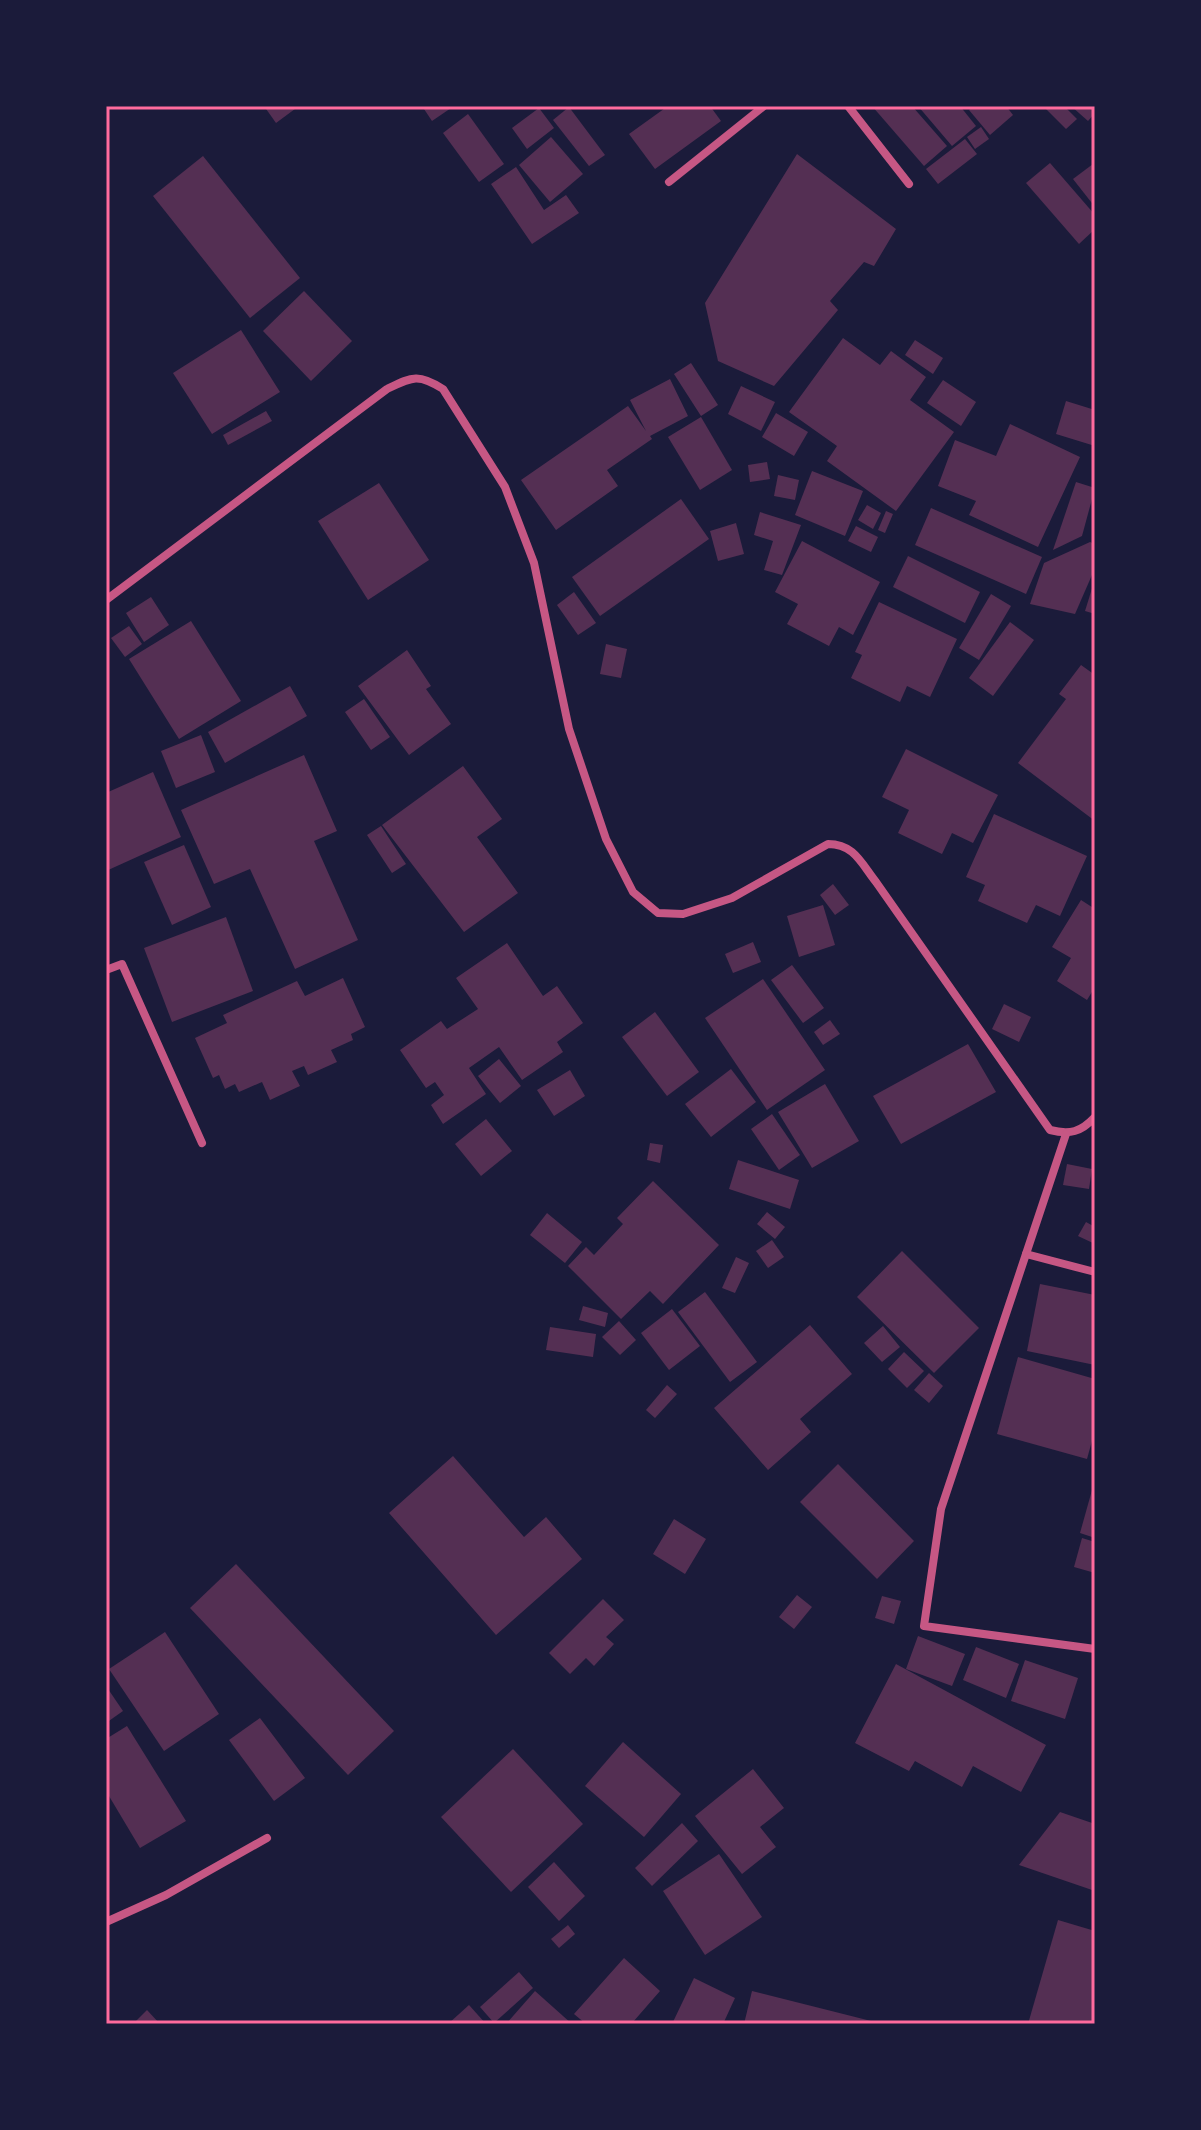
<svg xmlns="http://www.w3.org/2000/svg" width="1201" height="2130" font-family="'Sofia Sans Condensed',sans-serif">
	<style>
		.building { fill: #542f53 }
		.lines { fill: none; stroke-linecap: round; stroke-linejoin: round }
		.minor { stroke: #c65784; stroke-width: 8 }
		.neatline { fill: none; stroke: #ff6b9d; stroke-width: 3 }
	</style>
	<rect width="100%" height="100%" fill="#1b1b3a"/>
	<g class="building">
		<polygon points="264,106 299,106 276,123"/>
		<polygon points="422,106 454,106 432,121"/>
		<polygon points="668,106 710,106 721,121 655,169 629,134"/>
		<polygon points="872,106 912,106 947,146 924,166"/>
		<polygon points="918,106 960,106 976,126 952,146"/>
		<polygon points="974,106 1006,106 1013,115 990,135 969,110"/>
		<polygon points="1043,106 1064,106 1077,119 1066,129"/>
		<polygon points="1071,106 1095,106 1095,113 1088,121"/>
		<polygon points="569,107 605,155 589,166 553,120"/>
		<polygon points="539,108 554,128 527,149 512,128"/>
		<polygon points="468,114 504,164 479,182 443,133"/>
		<polygon points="981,127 989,139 975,149 967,137"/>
		<polygon points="551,137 583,174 550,202 519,165"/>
		<polygon points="965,139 977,154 938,184 926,169"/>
		<polygon points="797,154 896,229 874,266 864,262 830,301 838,310 774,386 718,361 705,303"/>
		<polygon points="203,156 300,278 250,318 153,196"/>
		<polygon points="1050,163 1095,215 1095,229 1079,244 1026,183"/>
		<polygon points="1093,164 1095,167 1095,207 1073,179"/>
		<polygon points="516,167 544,210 566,195 579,213 532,244 491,184"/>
		<polygon points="304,291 352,341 311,381 263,331"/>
		<polygon points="241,330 280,392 212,434 173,373"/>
		<polygon points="843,338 880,365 891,351 926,377 910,400 954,432 896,511 827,461 837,446 789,412"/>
		<polygon points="915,340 943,358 933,374 905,355"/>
		<polygon points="691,363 718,405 701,416 674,374"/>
		<polygon points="670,379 688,416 650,436 652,439 607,470 618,486 556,530 521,480 628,406 646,431 630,400"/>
		<polygon points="943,380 976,402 961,426 927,403"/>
		<polygon points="741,386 775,402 761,431 728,414"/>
		<polygon points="1066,401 1095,410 1095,446 1056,434"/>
		<polygon points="266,411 272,421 228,445 223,435"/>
		<polygon points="776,413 808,432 794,456 762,437"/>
		<polygon points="701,417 732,470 700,490 668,437"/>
		<polygon points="1010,424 1080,457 1038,547 969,515 976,501 938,486 955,440 996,456"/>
		<polygon points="767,462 770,479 750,482 748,465"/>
		<polygon points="812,471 863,491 845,536 795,515"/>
		<polygon points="778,475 799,480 795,500 774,496"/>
		<polygon points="1076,482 1095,488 1082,536 1053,550"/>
		<polygon points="379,483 429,560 368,600 318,521"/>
		<polygon points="681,499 709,539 600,616 572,577"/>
		<polygon points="867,505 881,513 873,529 858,520"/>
		<polygon points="931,508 1042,557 1026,594 915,545"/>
		<polygon points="886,511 893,514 885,533 878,530"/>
		<polygon points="760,512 801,525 782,575 764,570 773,541 754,535"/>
		<polygon points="736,523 744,554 718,561 710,531"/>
		<polygon points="856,526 878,537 871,552 848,541"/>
		<polygon points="802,541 880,582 853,635 839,627 829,646 787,624 798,604 775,592"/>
		<polygon points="1090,542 1095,544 1095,568 1075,614 1030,604 1044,563"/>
		<polygon points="908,556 980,592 965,623 893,587"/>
		<polygon points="1094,582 1095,582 1095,614 1085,611"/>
		<polygon points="574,592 596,623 578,635 557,605"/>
		<polygon points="991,594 1011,606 979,660 959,648"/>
		<polygon points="151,597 169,625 144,642 126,613"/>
		<polygon points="879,602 957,639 930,697 907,686 900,702 851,678 862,655 855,652"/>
		<polygon points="191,621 241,701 179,739 129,659"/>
		<polygon points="1010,622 1034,640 993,696 969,678"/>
		<polygon points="129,626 142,644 125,657 111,638"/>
		<polygon points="606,644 627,649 621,678 600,674"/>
		<polygon points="407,650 431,686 426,689 451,724 409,755 358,686"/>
		<polygon points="1081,665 1095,675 1095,821 1018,763 1066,699 1059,694"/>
		<polygon points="290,686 307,716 225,763 208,732"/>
		<polygon points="364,699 390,737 371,750 345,712"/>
		<polygon points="201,735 215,772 176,788 161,751"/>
		<polygon points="906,749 998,795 973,843 952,833 942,854 898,833 909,810 882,797"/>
		<polygon points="304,755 337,831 314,841 358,940 295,969 250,869 214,884 181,810"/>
		<polygon points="463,766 502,819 477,837 518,893 464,932 382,825"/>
		<polygon points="153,772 181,837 106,871 106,793"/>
		<polygon points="994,814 1087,856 1060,916 1036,905 1027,923 978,901 985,885 966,877"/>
		<polygon points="381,826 406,864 392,873 367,835"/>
		<polygon points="184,845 211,907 172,925 144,862"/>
		<polygon points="833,884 849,905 835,915 820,895"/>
		<polygon points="1081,900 1095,909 1095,987 1087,1000 1057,981 1071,958 1052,947"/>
		<polygon points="823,905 835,945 799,957 787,916"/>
		<polygon points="226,917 253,991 172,1022 144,948"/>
		<polygon points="753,942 761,962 733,973 725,954"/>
		<polygon points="507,943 543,996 557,986 583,1023 557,1042 563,1052 522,1080 499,1047 469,1068 486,1094 443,1124 431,1105 444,1095 435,1082 426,1088 400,1050 441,1021 447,1029 478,1009 456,978"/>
		<polygon points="792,965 824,1008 803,1023 771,980"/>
		<polygon points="343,978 365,1027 351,1034 353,1040 331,1050 337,1062 308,1075 304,1066 292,1071 300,1086 270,1100 262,1082 239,1092 235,1084 225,1089 219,1075 213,1078 195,1038 227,1023 223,1015 297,981 305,996"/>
		<polygon points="763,979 825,1070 767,1110 705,1018"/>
		<polygon points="1004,1004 1031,1017 1019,1042 992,1029"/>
		<polygon points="655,1012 699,1072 667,1096 622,1037"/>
		<polygon points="830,1020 840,1034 823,1045 814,1032"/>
		<polygon points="968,1044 996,1092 901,1144 873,1096"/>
		<polygon points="499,1059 521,1086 500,1103 478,1076"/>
		<polygon points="731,1069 756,1102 711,1137 685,1104"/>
		<polygon points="570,1070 585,1096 554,1116 537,1090"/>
		<polygon points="825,1084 859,1141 812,1168 778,1112"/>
		<polygon points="772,1114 800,1155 779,1170 751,1129"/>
		<polygon points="486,1119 512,1151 481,1176 455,1144"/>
		<polygon points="650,1143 663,1145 660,1163 647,1160"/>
		<polygon points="738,1160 799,1180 790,1209 729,1189"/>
		<polygon points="1067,1164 1092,1169 1089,1189 1063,1185"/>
		<polygon points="653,1181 719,1245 663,1304 650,1291 621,1319 568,1266 586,1247 594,1255 623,1224 617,1218"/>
		<polygon points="767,1212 785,1227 775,1239 757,1224"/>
		<polygon points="547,1213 582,1242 565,1263 530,1235"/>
		<polygon points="1086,1222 1095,1227 1095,1244 1078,1236"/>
		<polygon points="772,1240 784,1257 768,1268 756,1251"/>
		<polygon points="902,1251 979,1328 934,1373 857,1297"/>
		<polygon points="736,1257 749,1263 735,1293 722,1288"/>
		<polygon points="1040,1284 1095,1295 1095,1365 1027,1351"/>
		<polygon points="705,1292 757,1362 730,1382 678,1312"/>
		<polygon points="583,1306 608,1313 605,1327 579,1320"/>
		<polygon points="672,1309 700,1346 669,1370 641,1333"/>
		<polygon points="619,1321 636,1340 620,1355 602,1337"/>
		<polygon points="810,1325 852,1374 800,1419 811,1432 768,1470 714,1408"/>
		<polygon points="883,1326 900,1347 882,1362 864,1343"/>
		<polygon points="550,1327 596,1334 593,1357 546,1350"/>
		<polygon points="904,1352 924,1371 907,1388 888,1369"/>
		<polygon points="1018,1357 1095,1379 1095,1430 1087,1459 997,1434"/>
		<polygon points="929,1373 943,1386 929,1403 914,1390"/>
		<polygon points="667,1385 677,1394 655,1418 646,1410"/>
		<polygon points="453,1456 524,1537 546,1517 582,1559 496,1635 389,1513"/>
		<polygon points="838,1464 914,1541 877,1579 800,1502"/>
		<polygon points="1094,1483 1095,1483 1095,1538 1080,1533"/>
		<polygon points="674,1519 706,1539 685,1574 653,1554"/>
		<polygon points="1082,1538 1095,1542 1095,1573 1074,1567"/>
		<polygon points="236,1564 394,1731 348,1775 190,1608"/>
		<polygon points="797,1595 812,1607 794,1629 779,1617"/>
		<polygon points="882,1596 901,1601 894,1624 875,1618"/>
		<polygon points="603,1599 624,1620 606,1637 614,1644 594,1666 586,1658 570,1674 549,1653"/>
		<polygon points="165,1632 219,1714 164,1751 109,1669"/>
		<polygon points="918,1636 965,1654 952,1686 906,1669"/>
		<polygon points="976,1647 1019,1664 1006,1698 963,1680"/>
		<polygon points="1025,1660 1078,1678 1065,1719 1011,1701"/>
		<polygon points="896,1664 1046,1745 1021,1792 973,1766 962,1787 915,1761 909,1771 855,1743"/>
		<polygon points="106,1686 123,1711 106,1723"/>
		<polygon points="260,1718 305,1778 274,1801 229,1740"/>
		<polygon points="127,1726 186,1821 140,1848 106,1791 106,1739"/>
		<polygon points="623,1742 681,1794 644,1837 585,1786"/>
		<polygon points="513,1749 583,1824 511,1892 441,1817"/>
		<polygon points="753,1769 784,1808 760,1827 776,1847 742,1874 695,1816"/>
		<polygon points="1060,1812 1095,1824 1095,1891 1019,1865"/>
		<polygon points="682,1823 698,1841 652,1886 635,1868"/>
		<polygon points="719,1854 762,1917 705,1955 663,1891"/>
		<polygon points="554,1862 585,1896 559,1921 528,1887"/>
		<polygon points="1058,1920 1095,1931 1095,2024 1028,2024"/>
		<polygon points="568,1925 575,1934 559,1948 551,1939"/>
		<polygon points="624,1958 660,1991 633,2022 635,2024 586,2024 574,2014"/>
		<polygon points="519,1972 533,1988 494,2023 480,2007"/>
		<polygon points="694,1978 735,1998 723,2024 672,2024"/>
		<polygon points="535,1991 572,2024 506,2024"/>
		<polygon points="752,1991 879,2023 878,2024 744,2024"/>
		<polygon points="469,2005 486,2024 448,2024"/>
		<polygon points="147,2010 160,2024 133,2024"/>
	</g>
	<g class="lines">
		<g class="minor">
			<polyline points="848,106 909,184"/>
			<polyline points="669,182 764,106"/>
			<path d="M 106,600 L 387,389 C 412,377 418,373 443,389 L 505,487 L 534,563 L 569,729 L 606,839 L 633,892 L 658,913 L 683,914 L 732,898 L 828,844 C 854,844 861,863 876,882 L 1050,1130 C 1070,1135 1081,1132 1095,1117"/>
			<polyline points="106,970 122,964 202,1143"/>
			<polyline points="1066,1134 941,1509 924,1626 1095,1649"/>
			<polyline points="1026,1254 1095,1272"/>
			<polyline points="106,1922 166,1895 267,1838"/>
		</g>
	</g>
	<rect width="1201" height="2130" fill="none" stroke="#1b1b3a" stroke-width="216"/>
	<rect x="108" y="108" width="985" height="1914" class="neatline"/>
</svg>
